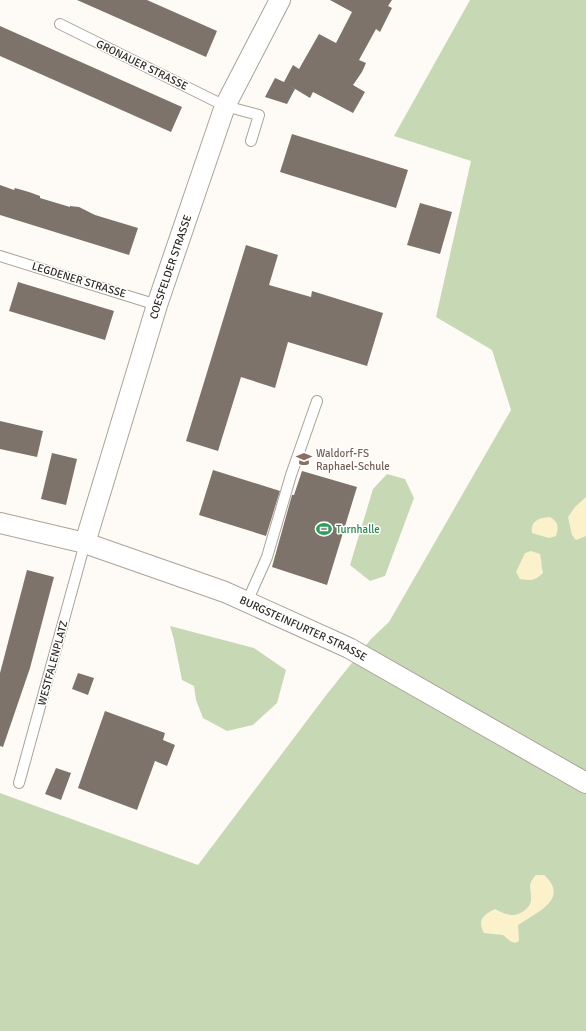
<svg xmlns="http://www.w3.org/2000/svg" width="586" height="1031" font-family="Signika,sans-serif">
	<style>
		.green { fill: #c7d9b4 }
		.sand { fill: #fbf2cc }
		.building { fill: #7e736b }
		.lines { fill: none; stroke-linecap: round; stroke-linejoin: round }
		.lane-casing { stroke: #aba398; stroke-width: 12 }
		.street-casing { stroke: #aba398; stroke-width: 22 }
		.lane { stroke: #fff; stroke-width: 10 }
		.street { stroke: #fff; stroke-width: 20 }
		.labels { text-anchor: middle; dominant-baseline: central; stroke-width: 3; stroke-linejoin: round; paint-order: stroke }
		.street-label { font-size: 11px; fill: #2e2b26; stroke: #fff }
		.education-label { font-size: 11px; fill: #785e54; stroke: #fff; text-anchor: start }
		.leisure-label { font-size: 11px; fill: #27864d; stroke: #fff; text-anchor: start }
	</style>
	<rect width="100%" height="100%" fill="#fefbf6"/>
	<g class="green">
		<polygon points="470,0 586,0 586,1031 0,1031 0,793 198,865 327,694 371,639 389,622 511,410 492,350 436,317 471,161 394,136"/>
		<polygon points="387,474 405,479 414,498 385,576 370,581 350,565 373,489"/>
		<polygon points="170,626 254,648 286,670 277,703 253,725 227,731 203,718 196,700 194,686 182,680 174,640"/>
	</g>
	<g class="sand">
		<polygon points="586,497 586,536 576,540 572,535 568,517 575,507"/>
		<path d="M 550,517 C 558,522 559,526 556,536 L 549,538 L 532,533 C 530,520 540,518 550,517 Z"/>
		<path d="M 531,551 L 540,554 C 542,561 541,567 543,573 C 535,581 531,581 520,579 L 516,572 L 525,553 Z"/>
		<path d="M 536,875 L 544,875 C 571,899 535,913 518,925 L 519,941 L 515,943 L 510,941 L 503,935 L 484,933 C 477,920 483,915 495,909 C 500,912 507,915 513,915 C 520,915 530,908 531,901 C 532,888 526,886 536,875 Z"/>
	</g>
	<g class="building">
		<polygon points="77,0 147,0 217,31 206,57"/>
		<polygon points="330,0 392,0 388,6 392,8 380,32 376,29 359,60 366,63 362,72 353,85 365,92 353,113 313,92 310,98 287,84 295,89 287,104 265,97 275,78 284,82 293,65 299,69 319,34 336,43 352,12"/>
		<polygon points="0,26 182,107 171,132 0,56"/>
		<polygon points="292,134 408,170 396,208 280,172"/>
		<polygon points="0,185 14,190 15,188 29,192 40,196 40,198 70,207 70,206 79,207 95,215 138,228 129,255 0,215"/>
		<polygon points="420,203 452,212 440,254 407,245"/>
		<polygon points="246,245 278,255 269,285 311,297 312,291 383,313 367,366 288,342 275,388 241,377 218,451 186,441"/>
		<polygon points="18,282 114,311 105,340 9,311"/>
		<polygon points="0,421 43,431 37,457 0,449"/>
		<polygon points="52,453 77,459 66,505 41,499"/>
		<polygon points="213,470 280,491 266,536 199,515"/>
		<polygon points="302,471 357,487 327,585 272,567 292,495 294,495"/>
		<polygon points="27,570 54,577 30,668 3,747 0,746 0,673"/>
		<polygon points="78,673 94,678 88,695 72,689"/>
		<polygon points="105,711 165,733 163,740 175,745 167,766 155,761 137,810 78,788"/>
		<polygon points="56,768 71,773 61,800 45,794"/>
	</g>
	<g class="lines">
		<defs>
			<g id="lane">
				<polyline points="60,24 225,106 259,115 251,141"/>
				<polyline points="0,256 157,305"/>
				<polyline points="247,602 267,557 291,475 317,401"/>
				<polyline points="19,783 85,543"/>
			</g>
			<g id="street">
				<path id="s1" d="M 0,523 L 85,543 L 225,592 L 349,648 L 586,783"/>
				<path id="s2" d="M 85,543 L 157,305 L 225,106 L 280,0"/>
			</g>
		</defs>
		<use href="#lane" class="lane-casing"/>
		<use href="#street" class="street-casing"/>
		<use href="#lane" class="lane"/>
		<use href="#street" class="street"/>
	</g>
	<defs>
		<symbol id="school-bare" viewBox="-9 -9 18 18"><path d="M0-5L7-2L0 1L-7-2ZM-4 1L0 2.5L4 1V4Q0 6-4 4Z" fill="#8d6e63" stroke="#fff" stroke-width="2.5" paint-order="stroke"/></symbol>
		<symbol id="stadium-bare" viewBox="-9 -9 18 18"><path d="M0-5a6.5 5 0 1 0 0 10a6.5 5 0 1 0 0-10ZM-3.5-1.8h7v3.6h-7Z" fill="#2e9e5b" stroke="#fff" stroke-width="2.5" paint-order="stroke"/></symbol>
	</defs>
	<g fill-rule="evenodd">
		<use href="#school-bare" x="293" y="448" width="22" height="22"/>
		<use href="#stadium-bare" x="313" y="518" width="22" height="22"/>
	</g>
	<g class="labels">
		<g class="street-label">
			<text transform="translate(142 65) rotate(26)">GRONAUER STRASSE</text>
			<text stroke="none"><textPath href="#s2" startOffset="289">COESFELDER STRASSE</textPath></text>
			<text transform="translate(79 280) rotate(17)">LEGDENER STRASSE</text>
			<text stroke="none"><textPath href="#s1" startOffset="322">BURGSTEINFURTER STRASSE</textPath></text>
			<text transform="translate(53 663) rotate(-75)">WESTFALENPLATZ</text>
		</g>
		<g class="education-label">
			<text x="316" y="453">Waldorf-FS<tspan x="316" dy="13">Raphael-Schule</tspan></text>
		</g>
		<g class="leisure-label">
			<text x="336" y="529">Turnhalle</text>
		</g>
	</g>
</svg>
